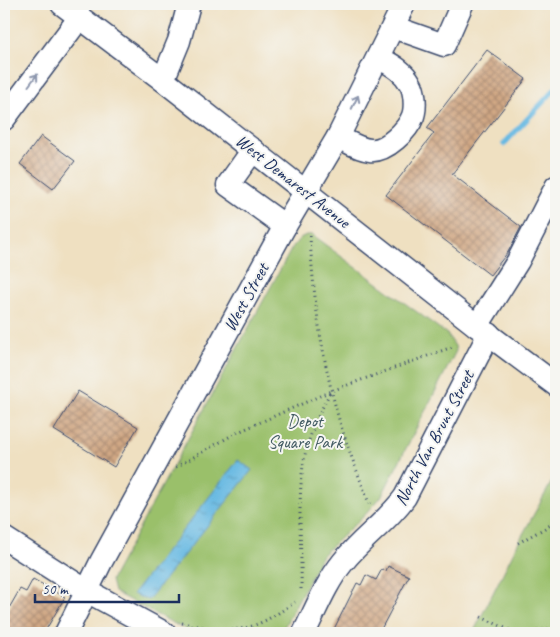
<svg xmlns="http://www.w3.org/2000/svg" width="560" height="637" font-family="Caveat,sans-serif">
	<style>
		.green { fill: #9ac06b; stroke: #5a7864 }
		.water { fill: url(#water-ripples); stroke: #4174a0 }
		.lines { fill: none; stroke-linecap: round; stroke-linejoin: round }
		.stream { stroke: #67b9e2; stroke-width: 5.5 }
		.building { fill: url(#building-cross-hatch) }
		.minor-casing { stroke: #3b4a6d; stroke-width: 25 }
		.path { stroke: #3b4a6d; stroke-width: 3; stroke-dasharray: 1 4; stroke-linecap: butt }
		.minor { stroke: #fff; stroke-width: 22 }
		.oneway { stroke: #8d97ae }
		.labels { text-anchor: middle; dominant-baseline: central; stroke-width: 4; stroke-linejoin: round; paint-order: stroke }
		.street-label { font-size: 18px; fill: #1b2f5e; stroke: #f6f6f2 }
		.park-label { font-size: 18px; fill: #415a62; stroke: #f6f6f2 }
	</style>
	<defs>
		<pattern id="water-ripples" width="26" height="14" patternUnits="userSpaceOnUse" patternTransform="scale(1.25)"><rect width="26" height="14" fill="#67b9e2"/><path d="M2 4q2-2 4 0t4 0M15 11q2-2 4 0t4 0" fill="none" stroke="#5497ba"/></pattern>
		<pattern id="building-cross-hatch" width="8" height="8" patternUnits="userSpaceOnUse" patternTransform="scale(1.25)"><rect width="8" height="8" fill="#d0a784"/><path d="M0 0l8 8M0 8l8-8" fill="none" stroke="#a8886f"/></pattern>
	</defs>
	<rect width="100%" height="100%" fill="#f6f6f2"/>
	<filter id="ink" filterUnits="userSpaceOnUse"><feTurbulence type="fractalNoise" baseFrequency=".02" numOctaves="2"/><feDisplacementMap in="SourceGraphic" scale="10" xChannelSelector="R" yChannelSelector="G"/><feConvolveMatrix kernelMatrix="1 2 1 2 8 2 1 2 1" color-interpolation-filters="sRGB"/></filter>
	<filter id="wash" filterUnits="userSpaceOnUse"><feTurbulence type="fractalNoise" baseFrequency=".0096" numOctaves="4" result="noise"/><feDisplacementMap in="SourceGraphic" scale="20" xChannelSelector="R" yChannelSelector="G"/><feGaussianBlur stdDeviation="1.12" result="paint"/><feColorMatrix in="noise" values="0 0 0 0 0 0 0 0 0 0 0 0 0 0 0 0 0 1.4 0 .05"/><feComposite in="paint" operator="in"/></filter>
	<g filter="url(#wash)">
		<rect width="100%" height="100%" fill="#efe0c1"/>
		<g class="green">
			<polygon points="306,235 312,235 447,334 455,346 456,351 381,497 365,515 322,555 281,633 192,633 114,592 111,580 292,248 300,238"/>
			<polygon points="556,474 556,633 473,633 518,543"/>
		</g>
		<polygon class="water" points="238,460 252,470 148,600 133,594"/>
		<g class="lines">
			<polyline class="stream" points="504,144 556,88"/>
		</g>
		<g id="blocks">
			<g class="building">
				<polygon points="487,50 526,79 452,174 521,227 508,252 490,275 386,195 434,133 427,128"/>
				<polygon points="41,136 75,161 53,189 20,164"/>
				<polygon points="78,391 138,427 114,467 54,430"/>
				<polygon points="388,566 409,576 379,633 332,633 357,583 361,585 366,575 376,580 382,569 386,571"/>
				<polygon points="33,579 65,597 44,633 4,633 4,617 20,589 26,592"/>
			</g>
		</g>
	</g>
	<g filter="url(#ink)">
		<use href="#blocks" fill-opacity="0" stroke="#3b4a6d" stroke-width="1"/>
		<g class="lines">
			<defs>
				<g id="minor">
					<polyline points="62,4 163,80 477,326 556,385"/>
					<polyline points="393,27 444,45 462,4"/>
					<polyline points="163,80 179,41 189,4"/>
					<polyline points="4,119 80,17"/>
					<path d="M 338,137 C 348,142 359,149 370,150 C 386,152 408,130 413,116 C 416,107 415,91 410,83 C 403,70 390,64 378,57"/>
					<polyline points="253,150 228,185 285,226"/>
					<polyline points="477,326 518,261 556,187"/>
					<polyline points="4,538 87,591 164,633"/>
					<polyline points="66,633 101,562 285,226 338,137 404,4"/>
					<path d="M 304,633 C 316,609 326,583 343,562 C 362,538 387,522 405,497 L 489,334"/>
				</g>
			</defs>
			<use href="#minor" class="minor-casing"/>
			<g class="path">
				<path d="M 310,236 C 313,297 322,358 338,416 C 347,447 359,476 370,506"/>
				<polyline points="176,467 236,433 331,391 455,346"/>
				<polyline points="518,543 556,522"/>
				<path d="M 301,589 C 302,548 297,507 303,466 C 307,439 318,415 331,391"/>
				<polyline points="481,617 516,633"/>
				<path d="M 182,623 C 236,634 249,634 295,602"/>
				<polyline points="528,633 556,627"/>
			</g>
			<use href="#minor" class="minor"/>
		</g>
		<defs><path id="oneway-shaft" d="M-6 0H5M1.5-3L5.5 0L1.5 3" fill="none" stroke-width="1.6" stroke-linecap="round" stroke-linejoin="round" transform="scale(1.25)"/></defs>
		<g class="oneway">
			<use href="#oneway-shaft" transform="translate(33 80) rotate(-53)"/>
			<use href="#oneway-shaft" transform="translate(355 102) rotate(-64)"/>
		</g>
	</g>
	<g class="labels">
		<g class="street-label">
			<text transform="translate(293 181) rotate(38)">West Demarest Avenue</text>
			<text transform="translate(246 297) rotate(-61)">West Street</text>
			<text transform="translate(434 438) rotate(-62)">North Van Brunt Street</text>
		</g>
		<g class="park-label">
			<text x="305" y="421">Depot<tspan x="305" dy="21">Square Park</tspan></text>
		</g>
	</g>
	<rect width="560" height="637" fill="none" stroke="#f6f6f2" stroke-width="20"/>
	<path d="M35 594v8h144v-8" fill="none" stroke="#1b2f5e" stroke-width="2.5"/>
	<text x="42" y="594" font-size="15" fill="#1b2f5e" stroke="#f6f6f2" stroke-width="4" paint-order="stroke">50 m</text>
</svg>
